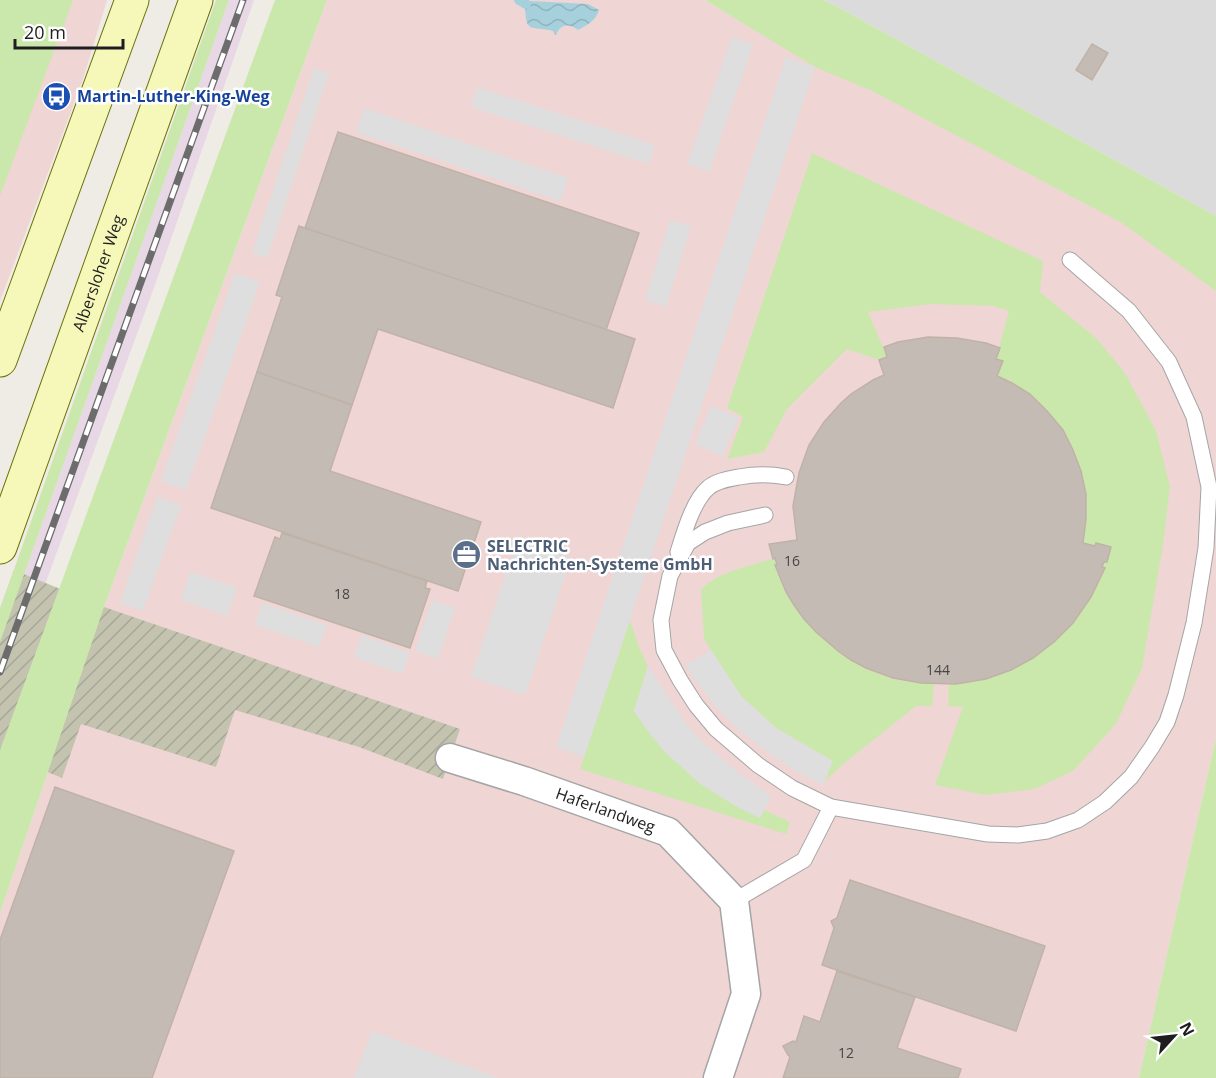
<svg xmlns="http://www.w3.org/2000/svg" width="1216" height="1078" font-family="'Open Sans',sans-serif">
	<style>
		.residential { fill: #dcdbdb }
		.commercial { fill: #efd5d4 }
		.industrial { fill: #e8d7e5 }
		.construction { fill: url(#construction-furrows) }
		.grass { fill: #cbe8ac }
		.parking { fill: #dedede }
		.water { fill: url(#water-waves) }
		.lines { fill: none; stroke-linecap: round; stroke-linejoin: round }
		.stream { stroke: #a6d1dc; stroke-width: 10 }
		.building { fill: #c4bbb4; stroke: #c0b2a7; stroke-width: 1.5 }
		.service-casing { stroke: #a5a5a5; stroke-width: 17 }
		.minor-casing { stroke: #a5a5a5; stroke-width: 31 }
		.secondary-casing { stroke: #6a7307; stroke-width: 35 }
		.service { stroke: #fff; stroke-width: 15 }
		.minor { stroke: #fff; stroke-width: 28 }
		.secondary { stroke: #f6f8ba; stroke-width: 33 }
		.rail-casing { stroke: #6c6c6c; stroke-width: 7 }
		.rail { stroke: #fff; stroke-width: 4.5; stroke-dasharray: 14; stroke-linecap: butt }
		.labels { text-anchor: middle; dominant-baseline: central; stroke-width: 5; stroke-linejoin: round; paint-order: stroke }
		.number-label { font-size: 14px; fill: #484544 }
		.transit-label { font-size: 16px; font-weight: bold; fill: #164399; stroke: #fff; text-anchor: start }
		.street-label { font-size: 16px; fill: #1e1e1e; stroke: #fff }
		.service-label { font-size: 16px; font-weight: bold; fill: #4e5e75; stroke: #fff; text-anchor: start }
	</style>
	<defs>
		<pattern id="construction-furrows" width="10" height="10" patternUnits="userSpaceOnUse" patternTransform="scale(1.5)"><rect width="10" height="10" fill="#c3c3b0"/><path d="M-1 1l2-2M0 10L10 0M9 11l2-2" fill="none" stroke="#a7a797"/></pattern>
		<pattern id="water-waves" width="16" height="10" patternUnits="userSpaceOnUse" patternTransform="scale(1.5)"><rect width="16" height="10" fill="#a6d1dc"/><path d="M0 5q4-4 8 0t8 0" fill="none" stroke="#8eb3bc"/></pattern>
	</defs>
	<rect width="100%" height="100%" fill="#efebe5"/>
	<polygon class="residential" points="823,0 1216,0 1216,216 838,7"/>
	<g class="commercial">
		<polygon points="0,0 107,0 83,79 0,301"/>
		<polygon points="327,0 705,0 735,18 1216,216 1216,738 1139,1078 0,1078 0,913 104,607"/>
	</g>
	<polygon class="industrial" points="229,0 254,0 156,282 0,707 0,642"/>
	<polygon class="construction" points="14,570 104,607 460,729 443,779 359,747 235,710 216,767 81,724 62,778 0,752 0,609"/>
	<g class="grass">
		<polygon points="0,0 73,0 0,196"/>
		<polygon points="216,0 229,0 0,642 0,609"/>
		<polygon points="275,0 327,0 104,607 0,913 0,750"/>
		<polygon points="705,0 823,0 838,7 1216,216 1216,291 1122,223 872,91 815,67"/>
		<path d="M 812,153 L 1043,261 L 1040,292 L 1097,339 L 1125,373 L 1156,431 L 1170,487 L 1163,545 L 1142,668 L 1116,724 L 1073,771 L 1034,789 L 985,795 L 935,785 L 963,707 L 948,706 L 949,684 C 961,683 973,682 986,679 C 1042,664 1083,621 1105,568 L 1102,567 L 1104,562 L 1107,562 L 1096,543 L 1095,546 L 1083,543 C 1097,470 1064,408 997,376 L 1003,361 L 996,359 L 1009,311 L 994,306 L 931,304 L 868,312 L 887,357 L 879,360 L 847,349 L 787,409 L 764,452 L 727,459 L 743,417 L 727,408 Z"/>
		<path d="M 775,558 L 777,565 L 775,566 C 779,576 783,586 788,595 C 814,639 857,672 907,682 C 917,683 925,683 934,683 L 932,706 L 916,706 L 842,765 L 825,781 L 832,761 L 776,728 L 741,696 L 704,639 L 701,590 C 716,572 753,565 775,558 Z"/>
		<polygon points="630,620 639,647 648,666 634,711 665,752 719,796 760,818 764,810 790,822 786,834 580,769"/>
		<polygon points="1216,738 1216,1078 1139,1078"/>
	</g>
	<g class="parking">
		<polygon points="732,37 753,44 709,172 687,164"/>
		<polygon points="786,57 815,67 584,757 556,747"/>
		<polygon points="314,68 329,73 267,258 252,253"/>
		<polygon points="477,87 655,145 649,164 471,107"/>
		<polygon points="364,108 568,178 560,201 356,132"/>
		<polygon points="670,220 691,226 666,307 645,300"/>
		<polygon points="235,273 260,282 186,490 161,481"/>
		<polygon points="711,406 739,418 722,456 695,444"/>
		<polygon points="157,497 181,505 143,611 120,603"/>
		<polygon points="517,540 571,558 525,695 471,677"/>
		<polygon points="190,572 237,588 227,616 181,600"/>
		<polygon points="432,600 455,608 438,659 415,651"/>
		<polygon points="262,603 327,625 319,647 255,625"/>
		<polygon points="362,635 410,653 402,674 354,657"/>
		<polygon points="711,650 741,696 776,728 833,761 823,785 799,773 774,757 739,730 719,710 694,679 686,665"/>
		<polygon points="648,666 686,724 702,741 736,771 771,796 760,818 739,808 699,783 665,752 650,734 634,711"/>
		<polygon points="372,1031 498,1078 354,1078"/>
	</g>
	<path class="water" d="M 530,1 L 588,4 L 599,10 C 596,21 587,25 578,30 C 569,23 560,24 556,35 L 555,35 L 553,31 C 530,25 526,35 525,6 L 526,4 Z"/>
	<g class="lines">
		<polyline class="stream" points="519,0 526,4"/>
	</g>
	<g class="building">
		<polygon points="1092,44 1108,53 1092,80 1076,70"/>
		<polygon points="338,132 639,233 606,330 305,228"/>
		<polygon points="299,226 635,339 613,408 378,329 352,405 257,372 282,297 276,295"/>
		<polygon points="928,337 957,338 986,343 1000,348 996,359 1003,361 997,376 1012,383 1030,394 1047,411 1063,430 1073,450 1081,471 1086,494 1086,519 1083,543 1095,546 1096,543 1111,547 1107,562 1104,562 1102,567 1105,568 1091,597 1073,623 1054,642 1033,658 1011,670 986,679 956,684 921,683 893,678 866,668 851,660 838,651 816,632 804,619 794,605 786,592 775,565 777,565 775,558 773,559 769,544 797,540 793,506 799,473 809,445 824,422 841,403 851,394 873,380 884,375 879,360 887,357 884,347 898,342"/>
		<polygon points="257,372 352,405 330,471 481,522 458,591 211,508"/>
		<polygon points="282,533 427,581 425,588 430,589 410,648 254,596 275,537 280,539"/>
		<polygon points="55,787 234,851 152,1078 0,1078 0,940"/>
		<polygon points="850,880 1045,946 1016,1031 822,965 834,928 831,921 837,918"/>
		<polygon points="837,971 915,997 897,1048 961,1069 958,1078 783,1078 790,1057 788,1055 783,1046 793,1041 796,1042 804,1016 820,1022"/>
	</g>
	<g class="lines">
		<defs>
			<g id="service">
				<polyline points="765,515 728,523 705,532 688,543 670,576 661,620 664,650 680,680 696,705 716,729 758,765 792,788 831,807 988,834 1018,835 1047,831 1078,820 1105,802 1131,777 1152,747 1167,722 1176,695 1194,623 1206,548 1209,487 1194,417 1169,362 1129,311 1070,260"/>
				<path d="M 678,552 C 684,533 693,501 708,488 C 716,481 728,479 739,477 C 756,474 770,474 786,477"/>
				<polyline points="734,901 804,860 831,807"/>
			</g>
			<g id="minor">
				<path id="s1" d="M 450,758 L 524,781 L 668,832 L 734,901 L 746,994 L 718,1078"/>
			</g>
			<g id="secondary">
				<polyline points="0,360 132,0"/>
				<path id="s2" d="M 0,547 L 196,0"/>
			</g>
		</defs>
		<use href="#service" class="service-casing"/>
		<use href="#minor" class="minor-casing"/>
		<use href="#secondary" class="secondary-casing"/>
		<use href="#service" class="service"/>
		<use href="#minor" class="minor"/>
		<use href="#secondary" class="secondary"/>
		<defs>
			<polyline id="rail" points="0,672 243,0"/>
		</defs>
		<use href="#rail" class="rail-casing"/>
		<use href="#rail" class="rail"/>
	</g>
	<defs>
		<symbol id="bus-disc" viewBox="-11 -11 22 22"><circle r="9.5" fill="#1a4fb4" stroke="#fff"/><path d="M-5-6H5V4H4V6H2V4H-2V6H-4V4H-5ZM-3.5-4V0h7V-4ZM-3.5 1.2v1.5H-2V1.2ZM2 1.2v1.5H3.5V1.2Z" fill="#fff"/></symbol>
		<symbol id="office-disc" viewBox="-11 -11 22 22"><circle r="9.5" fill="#5c6f8a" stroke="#fff"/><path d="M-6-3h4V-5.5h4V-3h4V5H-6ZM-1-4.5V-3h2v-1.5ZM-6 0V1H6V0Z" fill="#fff"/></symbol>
	</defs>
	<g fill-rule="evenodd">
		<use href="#bus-disc" x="40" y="80" width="33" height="33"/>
		<use href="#office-disc" x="450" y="538" width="33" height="33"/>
	</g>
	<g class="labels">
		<g class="number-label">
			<text x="792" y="560">16</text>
			<text x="342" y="593">18</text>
			<text x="938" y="669">144</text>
			<text x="846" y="1052">12</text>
		</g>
		<g class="transit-label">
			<text x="77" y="96">Martin-Luther-King-Weg</text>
		</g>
		<g class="street-label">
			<text stroke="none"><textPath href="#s2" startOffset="291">Albersloher Weg</textPath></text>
			<text stroke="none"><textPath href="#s1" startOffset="164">Haferlandweg</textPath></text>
		</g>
		<g class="service-label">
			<text x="487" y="546">SELECTRIC<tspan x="487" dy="18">Nachrichten-Systeme GmbH</tspan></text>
		</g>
	</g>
	<g transform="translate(1174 1036) rotate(63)" stroke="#ffffff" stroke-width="4.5" paint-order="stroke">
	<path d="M0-4.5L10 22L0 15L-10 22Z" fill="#1e1e1e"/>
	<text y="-9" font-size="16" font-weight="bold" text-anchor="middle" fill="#1e1e1e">N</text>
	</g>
	<path d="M15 39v9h108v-9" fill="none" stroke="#1e1e1e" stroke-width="3"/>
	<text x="24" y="39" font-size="18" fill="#1e1e1e" stroke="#ffffff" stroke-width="4.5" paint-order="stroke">20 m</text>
</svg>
